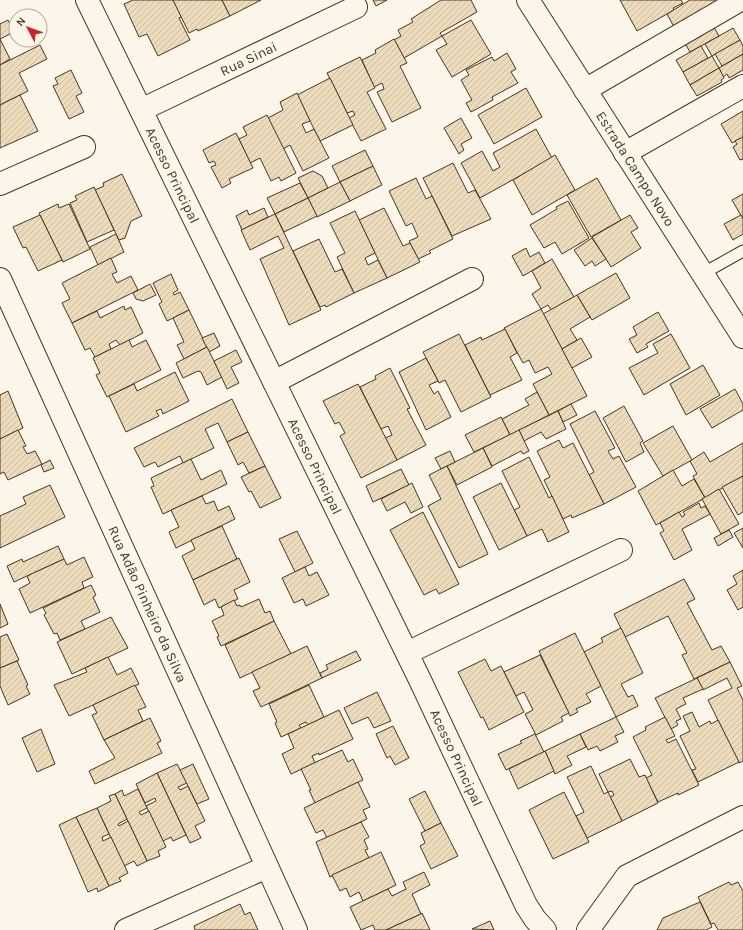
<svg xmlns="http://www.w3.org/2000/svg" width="743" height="930" font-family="Karla,sans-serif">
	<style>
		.building { fill: url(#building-hatch); stroke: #4a3520 }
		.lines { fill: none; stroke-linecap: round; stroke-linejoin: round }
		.lane-casing { stroke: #4a3520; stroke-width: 13 }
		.street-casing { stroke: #4a3520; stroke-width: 24 }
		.secondary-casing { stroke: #4a3520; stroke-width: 24 }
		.lane { stroke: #fbf6e9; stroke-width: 11 }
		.street { stroke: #fbf6e9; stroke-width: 22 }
		.secondary { stroke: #fbf6e9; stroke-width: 22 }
		.labels { text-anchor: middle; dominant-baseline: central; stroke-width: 3; stroke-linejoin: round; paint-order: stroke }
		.street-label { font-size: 14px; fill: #4a3520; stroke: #fbf6e9 }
	</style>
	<defs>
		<pattern id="building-hatch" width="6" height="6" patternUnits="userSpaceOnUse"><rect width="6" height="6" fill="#ecdcbc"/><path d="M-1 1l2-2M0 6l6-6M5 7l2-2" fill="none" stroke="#ccbda1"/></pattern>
	</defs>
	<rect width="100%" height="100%" fill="#fbf6e9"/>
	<g class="building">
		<polygon points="133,0 173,0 182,17 179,18 190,40 158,56 147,34 139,37 124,4"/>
		<polygon points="173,0 222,0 230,16 198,31 197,29 189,33"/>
		<polygon points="222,0 261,0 230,16"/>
		<polygon points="373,0 387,0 376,6"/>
		<polygon points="441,0 471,0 477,12 440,33 442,36 404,58 394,40 401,36 398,30 413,22 411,19"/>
		<polygon points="620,0 681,0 683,3 673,8 674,10 637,31"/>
		<polygon points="690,0 721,0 674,27 667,14"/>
		<polygon points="8,20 14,32 0,39 0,24"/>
		<polygon points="471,20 491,54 452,77 436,50 447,44 442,36"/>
		<polygon points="712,24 719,36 690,52 683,40"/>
		<polygon points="733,28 740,40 712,56 705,44"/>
		<polygon points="0,39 10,59 0,65"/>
		<polygon points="394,39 407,63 400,66 421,108 392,122 377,92 384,89 382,83 374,87 362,60 376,53 375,50"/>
		<polygon points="740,40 743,46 743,54 722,66 715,54"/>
		<polygon points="40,45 47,59 19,73 28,91 0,105 0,65"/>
		<polygon points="701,46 708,58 683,72 676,60"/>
		<polygon points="507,53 516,69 511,72 518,83 492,97 493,100 471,112 466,103 472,100 461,80 469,75 466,70 492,57 494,61"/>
		<polygon points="743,54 743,70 729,78 727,74 723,77 719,68"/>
		<polygon points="712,56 719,68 690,85 683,72"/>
		<polygon points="360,57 375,88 367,92 386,129 361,141 349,118 355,115 353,111 347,113 327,73"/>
		<polygon points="719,68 724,78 721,80 722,82 697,96 690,85"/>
		<polygon points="71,70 82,93 76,96 84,112 69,119 53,86 58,84 55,78"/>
		<polygon points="330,78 353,125 320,141 297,95"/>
		<polygon points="526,88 542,117 494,144 478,115"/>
		<polygon points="297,93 310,121 302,124 306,133 314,129 329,158 303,171 290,145 283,149 268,118 283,110 280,102"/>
		<polygon points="20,95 38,131 0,148 0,105"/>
		<polygon points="743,111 743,137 732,143 721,124"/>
		<polygon points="267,115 296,173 281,181 279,177 271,181 260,158 250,163 239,139 247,135 243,127"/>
		<polygon points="461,118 472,138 461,144 464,150 459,154 444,128"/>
		<polygon points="536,129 552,158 480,198 461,163 482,151 493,171 500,167 493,153"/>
		<polygon points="236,133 253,168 229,179 231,183 222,188 211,167 216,165 214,161 209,163 203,150"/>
		<polygon points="743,137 743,159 740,160 733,147 737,144 735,141"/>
		<polygon points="365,150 373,166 340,182 332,166"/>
		<polygon points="555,155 575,190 532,215 513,180"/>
		<polygon points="453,163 468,193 475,190 491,219 452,236 423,178"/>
		<polygon points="373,166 382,185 350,201 340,182"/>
		<polygon points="313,171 322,176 328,188 308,198 298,178"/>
		<polygon points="122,174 142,216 131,221 125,238 119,240 95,190 104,186 103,183"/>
		<polygon points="416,178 426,199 432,196 453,239 429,251 431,253 418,259 409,241 418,237 412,223 406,226 389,191"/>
		<polygon points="597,178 621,220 591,237 567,195"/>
		<polygon points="340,182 350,201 317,217 308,198"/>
		<polygon points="300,183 308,198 275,214 267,198"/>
		<polygon points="94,187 114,230 87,242 70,203 77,200 75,196"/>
		<polygon points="743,194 743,219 732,200"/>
		<polygon points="308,198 317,216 284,232 275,214"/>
		<polygon points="568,201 589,238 562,254 555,242 544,248 530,225 557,209 556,207"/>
		<polygon points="58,204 59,208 69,204 90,249 63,262 39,213"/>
		<polygon points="264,208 268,217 242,230 236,216 247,210 249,215"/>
		<polygon points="384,208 403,246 410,243 420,262 387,278 359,220"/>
		<polygon points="355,211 375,253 365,258 368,265 378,260 387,278 354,293 337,257 345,253 330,223"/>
		<polygon points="275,214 321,310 289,325 260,259 284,248 278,236 250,250 241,230"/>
		<polygon points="40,215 62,260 38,271 26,247 23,248 13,227"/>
		<polygon points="630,215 638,228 631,232 641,248 611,267 592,237"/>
		<polygon points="741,215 743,219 743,234 733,240 724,224"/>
		<polygon points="116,234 124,252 98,265 90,247"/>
		<polygon points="592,238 606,259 595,266 592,261 585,266 574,250"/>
		<polygon points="319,239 335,272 342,269 354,293 326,307 325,305 320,307 293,251"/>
		<polygon points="526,248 530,257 539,252 545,263 523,276 512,256"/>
		<polygon points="111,258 117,272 112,274 117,283 131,276 138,290 72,323 62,303 70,299 62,283"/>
		<polygon points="552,259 574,297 551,310 548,305 541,309 532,294 541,288 532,271"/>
		<polygon points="616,273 630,298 592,320 577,295"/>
		<polygon points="171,274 178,290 173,293 174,295 180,292 189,310 167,321 159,304 162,302 153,283"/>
		<polygon points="150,284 156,295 143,301 136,299 133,293"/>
		<polygon points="577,295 590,317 570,329 577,340 562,349 543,314"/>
		<polygon points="124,306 125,310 131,307 143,333 120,345 116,340 109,344 111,349 95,357 90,348 85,350 72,323 97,311 100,318"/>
		<polygon points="541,309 587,396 549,415 533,384 552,374 548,367 535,373 529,360 523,363 504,328"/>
		<polygon points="189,310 207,347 184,359 177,345 184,342 173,318"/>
		<polygon points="658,312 669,331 646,344 648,347 637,353 629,339 637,335 633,327"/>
		<polygon points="505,329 517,353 510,357 522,380 490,395 465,345 481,337 482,340"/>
		<polygon points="214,333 220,346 209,352 202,338"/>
		<polygon points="459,334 491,397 461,412 445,380 439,383 438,381 423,352"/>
		<polygon points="671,334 690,368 644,395 629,368 658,353 653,344"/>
		<polygon points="581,338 592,357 572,368 562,349"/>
		<polygon points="129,340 132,347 146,340 161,370 107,397 96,375 100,373 93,358"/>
		<polygon points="207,347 222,377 207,385 201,372 198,371 183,378 176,363"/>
		<polygon points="236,350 242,362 231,367 239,383 227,389 214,361"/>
		<polygon points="426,358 438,381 429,385 434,394 438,391 451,417 426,430 399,372"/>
		<polygon points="703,365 720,395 686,415 670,384"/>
		<polygon points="390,368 410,408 407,409 426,445 397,460 385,438 392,435 388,426 381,429 360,387 376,379 375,376"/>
		<polygon points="175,372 189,401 163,414 161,409 156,411 159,416 126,432 109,396 134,384 137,391"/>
		<polygon points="358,384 397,460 361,478 340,436 345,433 339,422 335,424 323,401"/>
		<polygon points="735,389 743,404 743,410 712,428 700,409"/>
		<polygon points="8,391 23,428 0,439 0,395"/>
		<polygon points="537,392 549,415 510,435 502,419 529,405 525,399"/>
		<polygon points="232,399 248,432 227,442 218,423 205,429 214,448 183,463 180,456 158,467 155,462 144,467 134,448"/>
		<polygon points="571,404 577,415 563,422 558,411"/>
		<polygon points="624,406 643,441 640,443 644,452 626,462 603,418"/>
		<polygon points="558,411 566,429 546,439 541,432 524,441 519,430"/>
		<polygon points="595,411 615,448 608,451 613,459 619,456 636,487 604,504 589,475 594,472 570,424"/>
		<polygon points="501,417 510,435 474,452 465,435"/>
		<polygon points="673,426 692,460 663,476 643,443"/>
		<polygon points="18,430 26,446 23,447 27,454 35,451 42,464 8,480 4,472 0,474 0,439"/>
		<polygon points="519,430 529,451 523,454 521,451 492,466 483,448"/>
		<polygon points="248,432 265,466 249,473 243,462 238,465 227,442"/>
		<polygon points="559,440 563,448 573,443 604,504 572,518 571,515 563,519 544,480 550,477 537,451"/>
		<polygon points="743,443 743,476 705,498 693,476 697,474 690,461 704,452 710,462"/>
		<polygon points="483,448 492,467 457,485 447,466"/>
		<polygon points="450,451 455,462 441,469 435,458"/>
		<polygon points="529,457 549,498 552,496 569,532 548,542 542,529 527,536 514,510 520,507 502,471"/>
		<polygon points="191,459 201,480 221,470 227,484 163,514 151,487 154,486 151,478"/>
		<polygon points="50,460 54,468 44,472 41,465"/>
		<polygon points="265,466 281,498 260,508 251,491 249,492 241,477"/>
		<polygon points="447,466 488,554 459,568 428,506 441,499 429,475"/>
		<polygon points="401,469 409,485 373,502 366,486"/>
		<polygon points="673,470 682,486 694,479 705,498 656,525 638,491"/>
		<polygon points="743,476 743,512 738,515 722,487"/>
		<polygon points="412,483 423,507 411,513 405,502 387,511 381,499"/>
		<polygon points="501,483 527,536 499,550 473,497"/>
		<polygon points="50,485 65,517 0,548 0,516 26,504 23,497"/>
		<polygon points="719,489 739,524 721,534 702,499"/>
		<polygon points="202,496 206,504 214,501 218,511 229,506 235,519 176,548 169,532 179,527 171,510"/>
		<polygon points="699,503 701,508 705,506 710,514 682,529 692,550 674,560 660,533 664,531 660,523 679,512 682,517 685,515 683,512"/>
		<polygon points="423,512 459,584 439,594 436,589 424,595 390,530"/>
		<polygon points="222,526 237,559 193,580 182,556 195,549 191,540"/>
		<polygon points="743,528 743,548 734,533"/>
		<polygon points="729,530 733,537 718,546 714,538"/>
		<polygon points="297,531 313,563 295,572 279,539"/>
		<polygon points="58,546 64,559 14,582 7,566 22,559 23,562"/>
		<polygon points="84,557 93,577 82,582 84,588 30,613 19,589 30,583 27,576 64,559 67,565"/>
		<polygon points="239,558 250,582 234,590 238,599 219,608 215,599 204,605 193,580"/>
		<polygon points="305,567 309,576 317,572 329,595 306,606 303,599 294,603 282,578"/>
		<polygon points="743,570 743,607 738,610 727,590 737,584 733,576"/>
		<polygon points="684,579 695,599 687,603 712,650 721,646 730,662 694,679 682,655 687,653 668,616 625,637 614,614"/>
		<polygon points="91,585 96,595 93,597 100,612 81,621 85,629 60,640 57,633 54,634 44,615 46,613 43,608"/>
		<polygon points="259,599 265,613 270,611 274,621 221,646 217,637 219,636 212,621 224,615 221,607 234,600 237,606 240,605 241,607"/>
		<polygon points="0,604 8,624 0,628"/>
		<polygon points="111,617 128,648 72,674 57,642"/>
		<polygon points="274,621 291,654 240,678 225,645"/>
		<polygon points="621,628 643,673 621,684 628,697 633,695 638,706 616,717 584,652 603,642 601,638"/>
		<polygon points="575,633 601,686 586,694 591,702 576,709 578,712 570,716 539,651"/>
		<polygon points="7,634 19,660 0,668 0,637"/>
		<polygon points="307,646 322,678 261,707 253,691 260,688 252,672"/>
		<polygon points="356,651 361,660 322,678 320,673 328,669 326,665"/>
		<polygon points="540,655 569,713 561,717 563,721 536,735 525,714 533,710 524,692 516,696 504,672"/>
		<polygon points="108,657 117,675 131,668 139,684 69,716 54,685 87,672 85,668"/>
		<polygon points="485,659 491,671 501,666 524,712 489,730 483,717 481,718 458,672"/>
		<polygon points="17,661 28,685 26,686 30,694 8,705 0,686 0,668"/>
		<polygon points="730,662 742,686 737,688 743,700 743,761 739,763 708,700 732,688 727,678 703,690 697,678"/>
		<polygon points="697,678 703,689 683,698 686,704 676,709 681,719 676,721 678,725 671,729 655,698"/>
		<polygon points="135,685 146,707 138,710 143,721 104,740 92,715 97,713 93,705"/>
		<polygon points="309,685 324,717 308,725 306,722 299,725 301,728 281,737 275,723 277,722 269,704"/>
		<polygon points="377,692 391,721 374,728 368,717 352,724 344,708"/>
		<polygon points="339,710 353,739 319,755 319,753 312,756 315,763 291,774 282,754 294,748 288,734"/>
		<polygon points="692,712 699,727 710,721 711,724 718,720 739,762 698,782 692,770 696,769 680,736 690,731 683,716"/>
		<polygon points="616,717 624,732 615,736 618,742 600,751 597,746 588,750 580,734"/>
		<polygon points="665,717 675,736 666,740 668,743 676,739 699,785 678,795 678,793 658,802 646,778 652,775 633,737 646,730 645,727"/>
		<polygon points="150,718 161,741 157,743 162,753 95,784 89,771 115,758 104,740"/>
		<polygon points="393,726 409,758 395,765 390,756 387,758 376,734"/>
		<polygon points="41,729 55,764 37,772 22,738"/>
		<polygon points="535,734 544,752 506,770 498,754 522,743 520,741"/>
		<polygon points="580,734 586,747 567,756 572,765 555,774 545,751"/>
		<polygon points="342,750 348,762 353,759 363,780 315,803 309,790 311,790 301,769"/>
		<polygon points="545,751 554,771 518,789 509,769"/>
		<polygon points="630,759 639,777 645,775 658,803 622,821 610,797 614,795 612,791 608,792 599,774"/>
		<polygon points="177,764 187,783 178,787 180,790 188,786 205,821 195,826 201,838 190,843 157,773"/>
		<polygon points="193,764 209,799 197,804 180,770"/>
		<polygon points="591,766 604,794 608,792 622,821 587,838 576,816 584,812 567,777"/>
		<polygon points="157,773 186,835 173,841 171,837 163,841 146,806 156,801 155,798 145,803 136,784"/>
		<polygon points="358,782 370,807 363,810 367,819 327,838 323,830 316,833 304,808"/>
		<polygon points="138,789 147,808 139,812 141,815 149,811 166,847 158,851 160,856 147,861 115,794 122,790 124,796"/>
		<polygon points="425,791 441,823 425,831 409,799"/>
		<polygon points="564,792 589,842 553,859 529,810"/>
		<polygon points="115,794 127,819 118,824 119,826 128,821 147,861 137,866 134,861 124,866 97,808 111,801 109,796"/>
		<polygon points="97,808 109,834 102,837 103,841 111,837 128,873 119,878 121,881 109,886 76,817"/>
		<polygon points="76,817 109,886 98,892 97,888 88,892 59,825"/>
		<polygon points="361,822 369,837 364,840 368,849 365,850 369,858 330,877 316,842"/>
		<polygon points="441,823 458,856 431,869 420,846 425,843 421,833"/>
		<polygon points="381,852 396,885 363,901 359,892 350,897 346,888 340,891 332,875"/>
		<polygon points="424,872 430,885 412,894 421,914 386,930 375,930 373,925 361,930 350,907 388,889 392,896 406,889 403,882"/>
		<polygon points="729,882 731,885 738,882 743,891 743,930 718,930 714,923 711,924 698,897"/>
		<polygon points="700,902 712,927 706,930 657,930 663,918"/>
		<polygon points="240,904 245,915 250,912 258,930 195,930 194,926"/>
		<polygon points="422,913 430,930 386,930 421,914"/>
		<polygon points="490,921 494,930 472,929"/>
	</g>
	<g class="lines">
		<defs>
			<polyline id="lane" points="702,274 743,251"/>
			<g id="street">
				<path id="s1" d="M 87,0 L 420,680 L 526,905 L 535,919 L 545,930"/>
				<polyline points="585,90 740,0"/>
				<path id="s2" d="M 141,110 L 356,7"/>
				<polyline points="625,153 743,86"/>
				<polyline points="0,184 84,147"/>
				<path id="s3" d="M 0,279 L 296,930"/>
				<polyline points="274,382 472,279"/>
				<polyline points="407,653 621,550"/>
				<polyline points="126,930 267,867"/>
				<polyline points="588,930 627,876 743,817"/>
			</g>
			<g id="secondary">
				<path id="s4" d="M 528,0 L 743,337"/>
			</g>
		</defs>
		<use href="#lane" class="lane-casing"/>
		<use href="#street" class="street-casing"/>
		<use href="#secondary" class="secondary-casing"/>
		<use href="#lane" class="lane"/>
		<use href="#street" class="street"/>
		<use href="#secondary" class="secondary"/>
	</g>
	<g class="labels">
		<g class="street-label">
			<text stroke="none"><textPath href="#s2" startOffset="119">Rua Sinai</textPath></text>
			<text stroke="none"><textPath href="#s4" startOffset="200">Estrada Campo Novo</textPath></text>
			<text stroke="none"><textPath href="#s1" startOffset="195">Acesso Principal</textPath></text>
			<text stroke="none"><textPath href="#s1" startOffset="519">Acesso Principal</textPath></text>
			<text stroke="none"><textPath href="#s3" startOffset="357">Rua Adão Pinheiro da Silva</textPath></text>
			<text stroke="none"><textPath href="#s1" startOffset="843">Acesso Principal</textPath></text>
		</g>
	</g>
	<g transform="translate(28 28) rotate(311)"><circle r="19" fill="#fbf6e9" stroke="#b4a999"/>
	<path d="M0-3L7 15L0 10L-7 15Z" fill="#c62828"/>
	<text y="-6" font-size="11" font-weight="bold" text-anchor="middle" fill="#4a3520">N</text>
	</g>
</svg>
